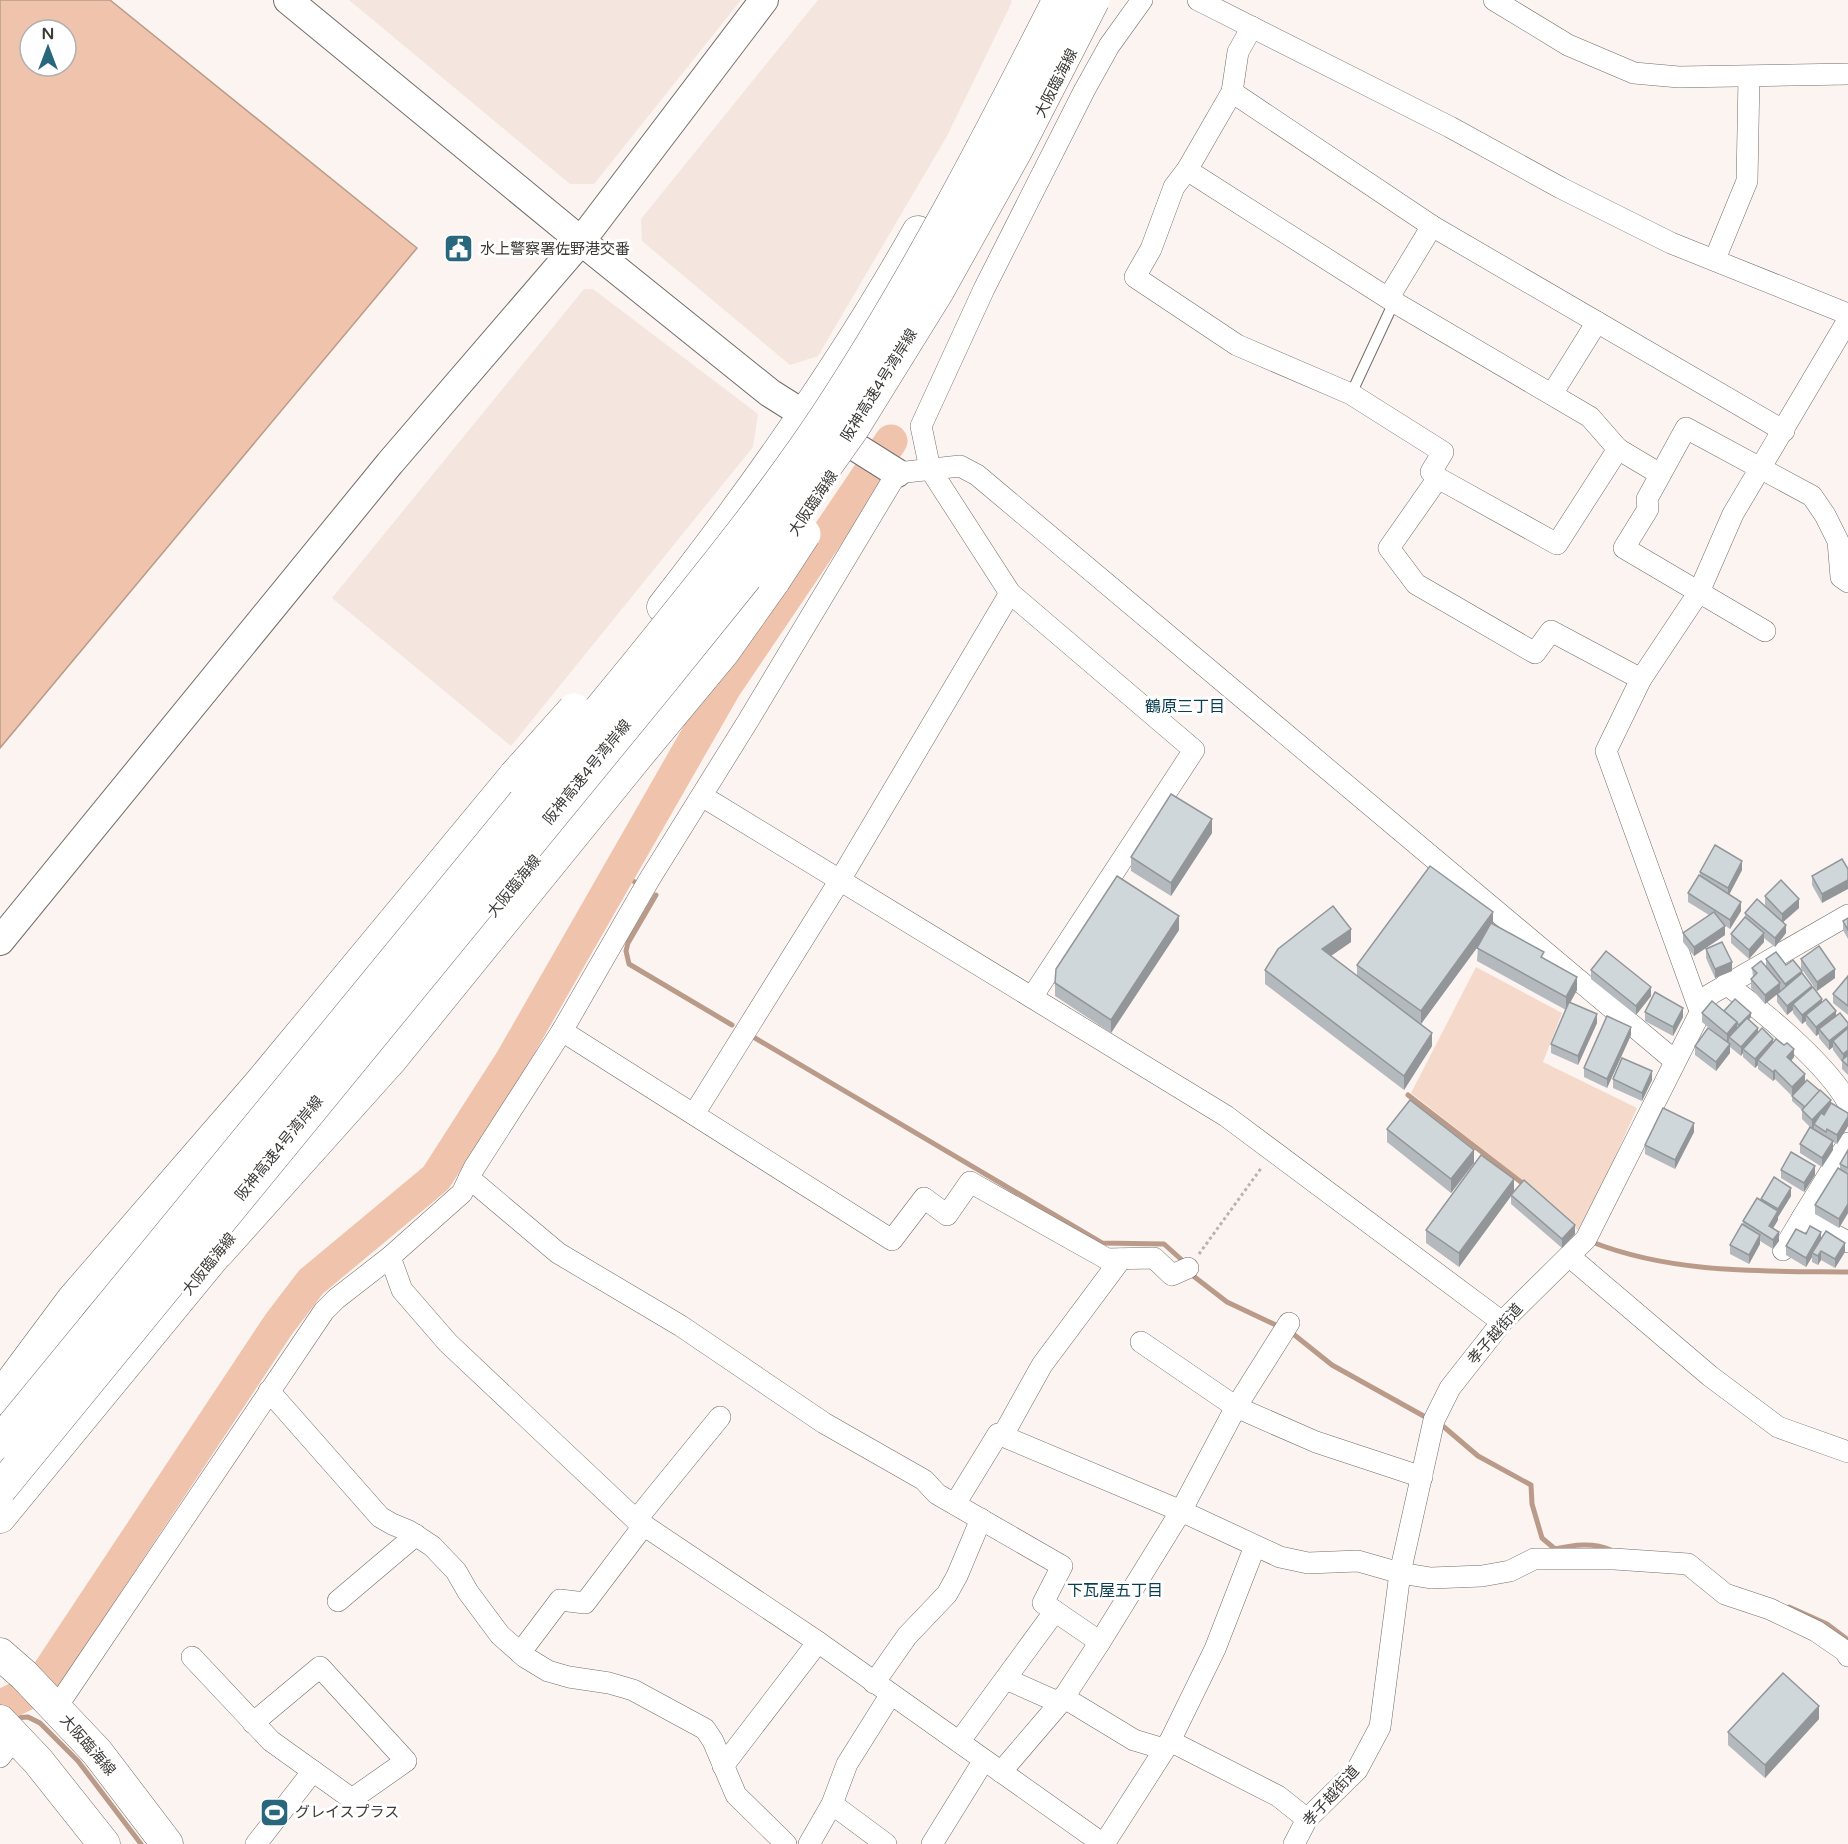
<svg xmlns="http://www.w3.org/2000/svg" width="1848" height="1844" font-family="'Varela Round','Noto Sans JP',sans-serif">
	<style>
		.built { fill: #f4e6df }
		.green { fill: #f5dacb }
		.water { fill: #f0c4ac; stroke: #ba9b89; stroke-width: 1.5; fill-rule: evenodd }
		.lines { fill: none; stroke-linecap: round; stroke-linejoin: round }
		.stream { stroke: #ba9b89; stroke-width: 5 }
		.river { stroke: #f0c4ac; stroke-width: 33 }
		.lane-casing { stroke: #746e6b; stroke-width: 12 }
		.street-casing { stroke: #746e6b; stroke-width: 22 }
		.secondary-casing { stroke: #746e6b; stroke-width: 30 }
		.primary-casing { stroke: #746e6b; stroke-width: 33 }
		.highway-casing { stroke: #746e6b; stroke-width: 34 }
		.path { stroke: #b8b2b0; stroke-width: 3; stroke-dasharray: 3 3; stroke-linecap: butt }
		.lane { stroke: #fff; stroke-width: 10 }
		.street { stroke: #fff; stroke-width: 21 }
		.secondary { stroke: #fff; stroke-width: 28 }
		.primary { stroke: #fff; stroke-width: 32 }
		.highway { stroke: #fff; stroke-width: 33 }
		.highway-bridge-casing { stroke: #746e6b; stroke-width: 34; stroke-linecap: butt }
		.highway-bridge { stroke: #fff; stroke-width: 33 }
		.wall { fill: #b3b9bc }
		.shaded-wall { fill: #929699 }
		.building { fill: #d0d7db; stroke: #929699; stroke-width: 1.5 }
		.labels { text-anchor: middle; dominant-baseline: central; stroke-width: 6; stroke-linejoin: round; paint-order: stroke }
		.street-label { font-size: 15px; fill: #3c3a38; stroke: #fff }
		.poi-label { font-size: 15px; fill: #3c3a38; stroke: #fff; text-anchor: start }
		.neighbourhood-label { font-size: 16px; fill: #083e4f; stroke: #fff }
	</style>
	<rect width="100%" height="100%" fill="#fbf4f1"/>
	<g class="built">
		<polygon points="349,0 741,0 594,184 570,184"/>
		<polygon points="818,0 1011,0 1012,2 947,136 818,356 790,365 642,241 641,219"/>
		<polygon points="584,289 593,289 758,414 753,447 511,746 332,598"/>
	</g>
	<polygon class="green" points="1476,967 1562,1013 1543,1062 1637,1108 1581,1233 1512,1172 1411,1093"/>
	<path class="water" d="M 0,0 L 110,0 L 417,248 L 0,748 ZM 30,30 L 66,30 L 66,66 L 30,66 Z"/>
	<g class="lines">
		<g class="stream">
			<polyline points="619,872 638,884"/>
			<polyline points="656,895 628,943 626,951 629,964 732,1025"/>
			<polyline points="755,1038 1102,1243 1164,1244 1183,1261"/>
			<polyline points="1408,1095 1526,1186"/>
			<path d="M 1592,1242 C 1673,1274 1763,1271 1848,1272"/>
			<polyline points="1192,1275 1227,1302 1280,1327"/>
			<polyline points="1292,1333 1332,1365 1429,1419"/>
			<path d="M 1444,1427 L 1478,1456 L 1531,1485 L 1532,1504 L 1542,1538 L 1555,1549 C 1573,1545 1593,1542 1611,1550"/>
			<polyline points="1789,1607 1827,1624 1848,1640"/>
			<polyline points="12,1718 28,1717 40,1723 78,1761 141,1844"/>
		</g>
		<polyline class="river" points="0,1708 3,1705 26,1694 47,1674 279,1324 311,1282 436,1178 511,1061 725,687 891,441"/>
		<defs>
			<polyline id="lane" points="1351,394 1394,302"/>
			<g id="street">
				<polyline points="1198,0 1450,127 1561,188 1671,243 1848,314"/>
				<polyline points="1494,0 1568,45 1634,73 1679,77 1848,74"/>
				<polyline points="1252,27 1238,52 1232,92 1187,170 1174,187 1151,249 1135,277 1237,345 1351,394 1443,452 1431,472 1438,478 1389,548 1416,584 1535,653 1551,631 1641,679"/>
				<polyline points="1232,92 1432,226 1784,431"/>
				<polyline points="1187,170 1394,302 1590,417 1618,449 1557,544 1438,478"/>
				<polyline points="1715,259 1747,181 1749,77"/>
				<polyline points="1389,297 1432,226"/>
				<polyline points="1552,394 1597,322"/>
				<polyline points="1618,449 1660,474"/>
				<polyline points="1765,631 1624,548 1648,509 1647,499 1686,428 1812,496 1825,515 1838,541 1841,577 1848,582"/>
				<polyline points="702,796 1226,1116 1502,1322"/>
				<path d="M 1726,984 C 1763,1011 1827,1064 1848,1103"/>
				<polyline points="1032,997 1194,750 1010,593 930,469 921,426 984,289 1084,91 1109,46 1142,0"/>
				<polyline points="1700,1011 1606,751 1641,679 1699,592 1733,514 1848,320"/>
				<polyline points="562,1031 892,1240 924,1198 947,1215 970,1182 1107,1259 1154,1258 1172,1275 1188,1268"/>
				<polyline points="694,1114 840,880 1010,593"/>
				<polyline points="1848,1143 1802,1218 1848,1242"/>
				<polyline points="469,1178 558,1253 681,1326 824,1423 924,1480 937,1494 1062,1566 1043,1603 1100,1642"/>
				<polyline points="1783,1250 1802,1218"/>
				<polyline points="1569,1256 1710,1376 1778,1427 1848,1452"/>
				<polyline points="390,1257 402,1290 448,1343 636,1520 818,1642 1103,1844"/>
				<polyline points="1141,1342 1236,1407 1316,1442 1422,1477"/>
				<polyline points="269,1391 380,1517 392,1524 409,1531 432,1546 456,1571 468,1592 500,1635 525,1657 548,1671 569,1677 609,1683 633,1690 705,1729 713,1741 736,1795 786,1844"/>
				<polyline points="1003,1435 1042,1365 1121,1259"/>
				<polyline points="955,1504 998,1434 1181,1511 1280,1557 1308,1563 1358,1561 1400,1573 1431,1578 1482,1576 1510,1571 1534,1559 1614,1559 1688,1564 1725,1594 1770,1609 1816,1631 1845,1651 1848,1656"/>
				<polyline points="636,1520 720,1417"/>
				<polyline points="338,1601 416,1535"/>
				<polyline points="520,1653 560,1600 585,1603 644,1525"/>
				<polyline points="192,1657 271,1741 352,1799 406,1761 320,1667 253,1723"/>
				<polyline points="1006,1679 1060,1703"/>
				<polyline points="874,1683 907,1636 947,1594 957,1576 981,1519"/>
				<polyline points="1063,1697 1134,1740 1164,1749"/>
				<polyline points="56,1708 324,1311 336,1299 390,1257 462,1193 474,1168 562,1031 649,880 748,721 897,473 960,466 977,475 1675,1061"/>
				<polyline points="1170,1741 1278,1796 1307,1819"/>
				<polyline points="959,1742 1055,1611"/>
				<polyline points="0,1757 16,1736"/>
				<polyline points="723,1766 818,1642"/>
				<polyline points="1001,1772 1060,1703 1100,1642 1181,1511 1236,1407 1289,1323"/>
				<polyline points="832,1804 886,1844"/>
				<polyline points="256,1844 313,1771"/>
				<polyline points="809,1844 832,1804 847,1764 891,1694"/>
				<polyline points="932,1844 984,1760"/>
				<polyline points="1104,1844 1170,1741 1215,1649 1255,1546"/>
				<polyline points="1294,1844 1307,1819 1357,1770 1380,1727 1400,1573 1434,1420 1450,1388 1502,1322 1586,1239 1709,995 1848,915"/>
			</g>
			<g id="secondary">
				<polyline points="288,0 581,241 770,393 897,473"/>
				<polyline points="0,941 390,463 581,241 764,0"/>
			</g>
			<g id="primary">
				<path d="M 663,607 C 756,488 844,364 918,232"/>
				<polyline points="0,1517 235,1231"/>
				<polyline points="0,1654 24,1675 97,1752 167,1844"/>
				<polyline points="0,1721 38,1761 104,1844"/>
			</g>
			<g id="highway">
				<polyline points="218,1252 390,1060 635,758 723,652 774,580"/>
				<polyline points="0,1398 73,1300 260,1084 515,776"/>
			</g>
		</defs>
		<use href="#lane" class="lane-casing"/>
		<use href="#street" class="street-casing"/>
		<use href="#secondary" class="secondary-casing"/>
		<use href="#primary" class="primary-casing"/>
		<use href="#highway" class="highway-casing"/>
		<polyline class="path" points="1199,1254 1262,1167"/>
		<use href="#lane" class="lane"/>
		<use href="#street" class="street"/>
		<use href="#secondary" class="secondary"/>
		<use href="#primary" class="primary"/>
		<use href="#highway" class="highway"/>
		<defs>
			<g id="highway-bridge">
				<polyline points="774,580 804,534"/>
				<polyline points="515,776 574,710"/>
				<path d="M 0,1442 L 636,666 C 701,585 768,504 826,417 C 914,283 987,142 1059,0"/>
				<polyline points="0,1489 656,688 757,563 852,429 938,290 1016,150 1093,0"/>
			</g>
		</defs>
		<use href="#highway-bridge" class="highway-bridge-casing"/>
		<use href="#highway-bridge" class="highway-bridge"/>
	</g>
	<g class="wall">
		<polygon points="1212,833 1171,896 1131,871 1131,857"/>
		<polygon points="1848,869 1822,903 1812,885 1812,876"/>
		<polygon points="1742,870 1729,894 1741,911 1730,929 1723,924 1725,935 1694,956 1683,942 1683,933 1709,915 1688,902 1688,893 1700,876 1700,872"/>
		<polygon points="1765,896 1799,908 1783,922 1786,933 1775,947 1764,938 1764,942 1749,959 1731,943 1731,934 1745,917 1745,913 1771,912 1765,905"/>
		<polygon points="1848,918 1848,939 1843,930 1843,921"/>
		<polygon points="1493,924 1544,959 1577,990 1570,1003 1597,1023 1578,1065 1551,1053 1551,1044 1566,1010 1477,961 1478,946 1421,1024 1432,1046 1404,1090 1265,984 1265,970 1351,942 1331,956 1357,976 1357,965"/>
		<polygon points="1179,930 1111,1033 1055,996 1055,983"/>
		<polygon points="1706,949 1732,971 1715,978 1706,958"/>
		<polygon points="1766,959 1786,965 1802,974 1822,1003 1836,1016 1848,1023 1848,1075 1842,1069 1842,1062 1833,1050 1833,1047 1829,1050 1819,1038 1819,1034 1816,1036 1806,1024 1806,1021 1802,1024 1793,1013 1793,1010 1787,1015 1777,1002 1777,994 1765,1004 1751,988 1751,979 1753,977 1752,968 1766,966"/>
		<polygon points="1801,959 1835,978 1817,991 1801,968"/>
		<polygon points="1591,970 1651,996 1636,1015 1591,979"/>
		<polygon points="1848,976 1848,1015 1833,1003 1833,994"/>
		<polygon points="1724,1011 1751,1017 1749,1020 1758,1032 1773,1042 1794,1057 1791,1061 1805,1082 1831,1104 1848,1113 1848,1126 1837,1144 1833,1142 1833,1150 1822,1167 1800,1153 1800,1144 1810,1127 1802,1119 1802,1110 1792,1101 1792,1096 1775,1079 1773,1081 1758,1069 1758,1065 1755,1068 1743,1057 1743,1053 1741,1056 1730,1047 1730,1053 1716,1071 1695,1055 1695,1046 1715,1033 1702,1022 1702,1013"/>
		<polygon points="1645,1012 1683,1017 1673,1036 1645,1021"/>
		<polygon points="1631,1035 1607,1088 1584,1077 1584,1068"/>
		<polygon points="1613,1079 1652,1080 1642,1101 1613,1088"/>
		<polygon points="1387,1129 1474,1163 1451,1193 1387,1142"/>
		<polygon points="1694,1132 1675,1169 1645,1154 1645,1145"/>
		<polygon points="1848,1150 1848,1213 1839,1228 1815,1214 1815,1205 1840,1170 1840,1164"/>
		<polygon points="1781,1170 1815,1175 1804,1192 1781,1178"/>
		<polygon points="1514,1192 1575,1234 1562,1248 1511,1204 1511,1196 1459,1267 1426,1243 1426,1230"/>
		<polygon points="1791,1196 1778,1217 1778,1220 1773,1228 1779,1241 1773,1249 1760,1241 1760,1244 1749,1264 1730,1254 1730,1245 1743,1225 1743,1221 1761,1201 1761,1199"/>
		<polygon points="1821,1238 1845,1252 1835,1268 1821,1260 1818,1265 1812,1262 1812,1257 1806,1267 1786,1255 1786,1246"/>
		<polygon points="1819,1719 1765,1778 1728,1745 1728,1732"/>
	</g>
	<g class="shaded-wall">
		<polygon points="1212,819 1212,833 1171,896 1171,883"/>
		<polygon points="1742,861 1742,870 1728,897 1728,888"/>
		<polygon points="1848,880 1848,889 1822,903 1822,894"/>
		<polygon points="1799,899 1799,908 1782,923 1782,914"/>
		<polygon points="1741,902 1741,911 1730,929 1730,920"/>
		<polygon points="1493,912 1493,926 1421,1024 1421,1011"/>
		<polygon points="1179,916 1179,930 1111,1033 1111,1020"/>
		<polygon points="1786,925 1786,933 1775,947 1775,938"/>
		<polygon points="1725,926 1725,935 1694,956 1694,947"/>
		<polygon points="1351,929 1351,942 1322,962 1322,949"/>
		<polygon points="1764,933 1764,942 1749,959 1749,950"/>
		<polygon points="1732,962 1732,971 1715,978 1715,969"/>
		<polygon points="1835,969 1835,978 1817,991 1817,982"/>
		<polygon points="1802,971 1802,980 1785,993 1785,984"/>
		<polygon points="1577,977 1577,990 1566,1010 1566,997"/>
		<polygon points="1780,983 1780,992 1765,1004 1765,995"/>
		<polygon points="1812,986 1812,995 1793,1004 1793,1010 1787,1015 1787,1006"/>
		<polygon points="1651,987 1651,996 1636,1015 1636,1006"/>
		<polygon points="1822,999 1822,1008 1806,1015 1806,1021 1802,1024 1802,1015"/>
		<polygon points="1683,1008 1683,1017 1673,1036 1673,1027"/>
		<polygon points="1836,1011 1836,1020 1819,1029 1819,1034 1816,1036 1816,1027"/>
		<polygon points="1751,1013 1751,1017 1739,1030 1739,1026"/>
		<polygon points="1597,1014 1597,1023 1578,1065 1578,1056"/>
		<polygon points="1737,1022 1737,1031 1729,1037 1729,1041 1727,1043 1727,1034"/>
		<polygon points="1848,1026 1848,1035 1833,1041 1833,1047 1829,1050 1829,1041"/>
		<polygon points="1631,1027 1631,1035 1607,1088 1607,1079"/>
		<polygon points="1758,1028 1758,1037 1743,1049 1743,1053 1741,1056 1741,1047"/>
		<polygon points="1432,1033 1432,1046 1404,1090 1404,1076"/>
		<polygon points="1773,1039 1773,1048 1758,1060 1758,1065 1755,1068 1755,1059"/>
		<polygon points="1730,1044 1730,1053 1716,1071 1716,1062"/>
		<polygon points="1794,1049 1794,1057 1787,1066 1787,1057"/>
		<polygon points="1848,1050 1848,1059 1843,1061 1843,1054"/>
		<polygon points="1775,1070 1775,1079 1773,1081 1773,1072"/>
		<polygon points="1652,1071 1652,1080 1642,1101 1642,1093"/>
		<polygon points="1805,1074 1805,1083 1792,1096 1792,1087"/>
		<polygon points="1831,1100 1831,1109 1814,1124 1814,1127 1812,1129 1812,1120"/>
		<polygon points="1848,1117 1848,1126 1837,1144 1837,1135"/>
		<polygon points="1694,1123 1694,1132 1675,1169 1675,1160"/>
		<polygon points="1833,1141 1833,1150 1822,1167 1822,1158"/>
		<polygon points="1474,1150 1474,1163 1451,1193 1451,1179"/>
		<polygon points="1815,1166 1815,1175 1804,1192 1804,1183"/>
		<polygon points="1514,1179 1514,1192 1459,1267 1459,1253"/>
		<polygon points="1791,1188 1791,1196 1778,1217 1778,1220 1769,1235 1769,1226 1778,1212 1778,1209"/>
		<polygon points="1848,1204 1848,1213 1839,1228 1839,1219"/>
		<polygon points="1575,1225 1575,1234 1562,1248 1562,1239"/>
		<polygon points="1779,1232 1779,1241 1773,1249 1773,1240"/>
		<polygon points="1821,1232 1821,1241 1812,1253 1812,1257 1806,1267 1806,1258"/>
		<polygon points="1760,1235 1760,1244 1749,1264 1749,1255"/>
		<polygon points="1845,1243 1845,1252 1835,1268 1835,1259"/>
		<polygon points="1821,1251 1821,1260 1818,1265 1818,1256"/>
		<polygon points="1819,1706 1819,1719 1765,1778 1765,1765"/>
	</g>
	<g class="building">
		<polygon points="1171,794 1212,819 1171,883 1131,857"/>
		<polygon points="1715,845 1742,861 1728,888 1700,872"/>
		<polygon points="1842,859 1848,869 1848,880 1822,894 1812,876"/>
		<polygon points="1430,866 1493,912 1421,1011 1357,965"/>
		<polygon points="1699,875 1741,902 1730,920 1688,893"/>
		<polygon points="1117,876 1179,916 1111,1020 1055,983 1056,969"/>
		<polygon points="1781,880 1799,899 1782,914 1765,896"/>
		<polygon points="1757,899 1786,925 1775,938 1745,913"/>
		<polygon points="1333,906 1351,929 1322,949 1432,1033 1404,1076 1265,970 1278,949"/>
		<polygon points="1714,912 1725,926 1694,947 1683,933"/>
		<polygon points="1745,917 1764,933 1749,950 1731,934"/>
		<polygon points="1848,918 1848,930 1843,921"/>
		<polygon points="1491,923 1544,952 1541,957 1577,977 1566,997 1477,948"/>
		<polygon points="1722,942 1732,962 1715,969 1706,949"/>
		<polygon points="1819,946 1835,969 1817,982 1801,959"/>
		<polygon points="1606,951 1651,987 1636,1006 1591,970"/>
		<polygon points="1776,952 1786,965 1793,960 1802,971 1785,984 1766,959"/>
		<polygon points="1761,961 1780,983 1765,995 1751,979 1757,973 1752,968"/>
		<polygon points="1802,973 1812,986 1787,1006 1777,994"/>
		<polygon points="1848,976 1848,1006 1833,994"/>
		<polygon points="1813,987 1822,999 1802,1015 1793,1004"/>
		<polygon points="1655,992 1683,1008 1673,1027 1645,1012"/>
		<polygon points="1735,999 1751,1013 1739,1025 1737,1023 1737,1022 1724,1011"/>
		<polygon points="1826,999 1836,1011 1816,1027 1806,1015"/>
		<polygon points="1712,1001 1737,1022 1727,1034 1702,1013"/>
		<polygon points="1569,1002 1597,1014 1578,1056 1551,1044"/>
		<polygon points="1840,1013 1848,1023 1848,1026 1829,1041 1819,1029"/>
		<polygon points="1607,1016 1631,1027 1607,1079 1584,1068"/>
		<polygon points="1747,1018 1758,1028 1741,1047 1729,1037"/>
		<polygon points="1708,1028 1730,1044 1716,1062 1695,1046"/>
		<polygon points="1762,1028 1773,1039 1755,1059 1743,1049"/>
		<polygon points="1848,1028 1848,1050 1843,1054 1833,1041"/>
		<polygon points="1776,1039 1784,1045 1787,1043 1794,1049 1787,1057 1805,1074 1792,1087 1775,1070 1773,1072 1758,1060"/>
		<polygon points="1848,1055 1848,1066 1842,1060"/>
		<polygon points="1622,1058 1652,1071 1642,1093 1613,1079"/>
		<polygon points="1807,1080 1820,1091 1805,1107 1792,1096"/>
		<polygon points="1820,1090 1831,1100 1812,1120 1802,1110"/>
		<polygon points="1410,1100 1474,1150 1451,1179 1387,1129"/>
		<polygon points="1831,1103 1848,1113 1848,1117 1837,1135 1827,1129 1826,1132 1814,1124 1821,1113 1824,1115"/>
		<polygon points="1663,1108 1694,1123 1675,1160 1645,1145"/>
		<polygon points="1810,1127 1833,1141 1822,1158 1800,1144"/>
		<polygon points="1848,1150 1848,1168 1840,1164"/>
		<polygon points="1791,1152 1815,1166 1804,1183 1781,1170"/>
		<polygon points="1481,1155 1514,1179 1459,1253 1426,1230"/>
		<polygon points="1838,1168 1848,1174 1848,1204 1839,1219 1815,1205"/>
		<polygon points="1774,1177 1791,1188 1778,1209 1761,1199"/>
		<polygon points="1524,1180 1575,1225 1562,1239 1511,1195"/>
		<polygon points="1757,1198 1778,1211 1769,1226 1779,1232 1773,1240 1743,1221"/>
		<polygon points="1742,1224 1760,1235 1749,1255 1730,1245"/>
		<polygon points="1810,1226 1821,1232 1806,1258 1786,1246 1796,1229 1806,1234"/>
		<polygon points="1826,1231 1845,1243 1835,1259 1821,1251 1818,1256 1812,1253"/>
		<polygon points="1783,1673 1819,1706 1765,1765 1728,1732"/>
	</g>
	<defs>
		<symbol id="civic-square" viewBox="-11 -11 22 22"><rect x="-9" y="-9" width="18" height="18" rx="4" fill="#29677d" stroke="#fff"/><path d="M-.6-6.5H3V-4.5H.6V-3L4-1V1h2V6H-6V1h2V-1L-.6-3ZM-1.2 2.5V6h2.4V2.5Z" fill="#fff"/></symbol>
		<symbol id="stadium-square" viewBox="-11 -11 22 22"><rect x="-9" y="-9" width="18" height="18" rx="4" fill="#29677d" stroke="#fff"/><path d="M0-5a6.5 5 0 1 0 0 10a6.5 5 0 1 0 0-10ZM-3.5-1.8h7v3.6h-7Z" fill="#fff"/></symbol>
	</defs>
	<g fill-rule="evenodd">
		<use href="#civic-square" x="442" y="232" width="33" height="33"/>
		<use href="#stadium-square" x="258" y="1796" width="33" height="33"/>
	</g>
	<g class="labels">
		<g class="street-label">
			<text transform="translate(1056 83) rotate(-63)">大阪臨海線</text>
			<text transform="translate(879 385) rotate(-58)">阪神高速4号湾岸線</text>
			<text transform="translate(813 503) rotate(-56)">大阪臨海線</text>
			<text transform="translate(587 772) rotate(-51)">阪神高速4号湾岸線</text>
			<text transform="translate(514 886) rotate(-51)">大阪臨海線</text>
			<text transform="translate(279 1148) rotate(-51)">阪神高速4号湾岸線</text>
			<text transform="translate(209 1264) rotate(-51)">大阪臨海線</text>
			<text transform="translate(1495 1334) rotate(-49)">孝子越街道</text>
			<text transform="translate(88 1745) rotate(49)">大阪臨海線</text>
			<text transform="translate(1331 1796) rotate(-48)">孝子越街道</text>
		</g>
		<g class="poi-label">
			<text x="480" y="249">水上警察署佐野港交番</text>
			<text x="295" y="1812">グレイスプラス</text>
		</g>
		<g class="neighbourhood-label">
			<text x="1185" y="707">鶴原三丁目</text>
			<text x="1115" y="1591">下瓦屋五丁目</text>
		</g>
	</g>
	<g transform="translate(48 48)"><circle r="28" fill="#ffffff" stroke="#b1b0af" stroke-width="1.5"/>
	<path d="M0-4.5L10 22L0 15L-10 22Z" fill="#29677d"/>
	<text y="-9" font-size="16" font-weight="bold" text-anchor="middle" fill="#3c3a38">N</text>
	</g>
</svg>
